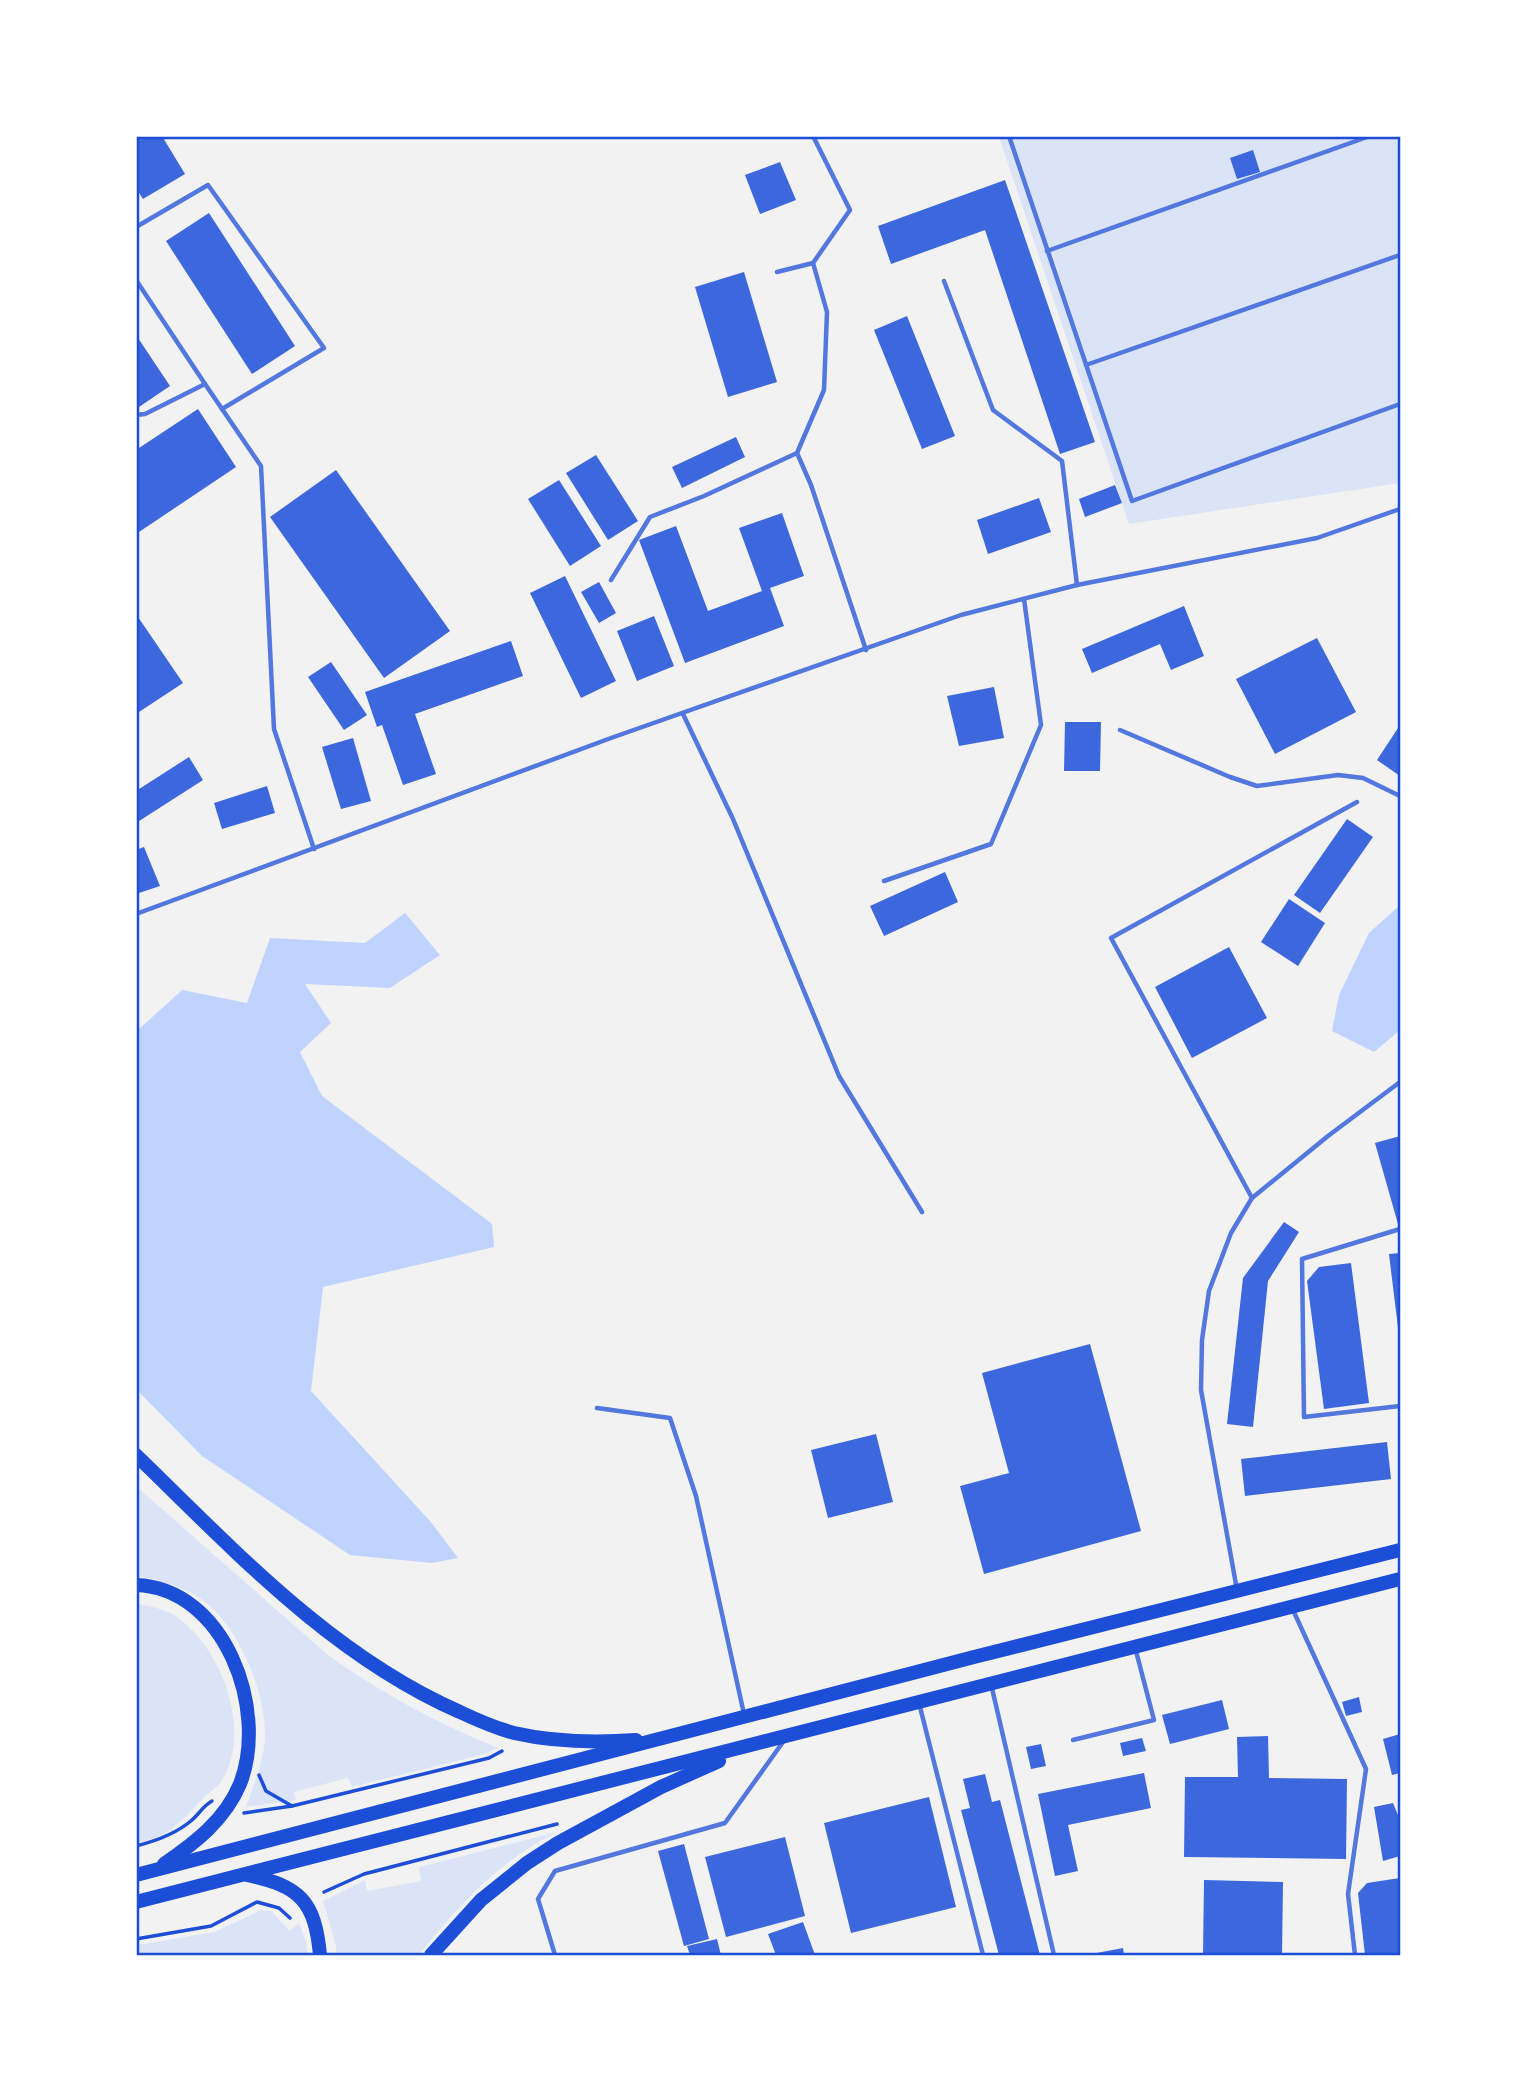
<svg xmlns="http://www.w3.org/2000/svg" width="1537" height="2092" font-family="Overpass,sans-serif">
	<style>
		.green { fill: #dbe4f7 }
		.water { fill: #bfd3fe }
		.building { fill: #3d67dc }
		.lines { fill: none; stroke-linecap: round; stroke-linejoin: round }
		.path { stroke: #1d4ed8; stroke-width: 3.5 }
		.service { stroke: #5277de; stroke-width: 4.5 }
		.primary { stroke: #1d4ed8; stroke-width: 14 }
		.neatline { fill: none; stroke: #1d4ed8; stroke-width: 2.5 }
	</style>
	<rect width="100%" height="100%" fill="#f2f2f2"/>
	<g class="green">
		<polygon points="999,137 1400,137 1400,483 1129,524"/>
		<path d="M 137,1487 L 328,1655 C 381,1693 437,1723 498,1748 L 485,1754 L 352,1787 L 348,1778 L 294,1792 L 296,1800 L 246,1807 C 254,1783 265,1759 265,1734 C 265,1687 235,1617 193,1594 C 175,1584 156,1580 137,1576 Z"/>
		<path d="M 136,1604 C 152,1606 169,1610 181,1620 C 223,1653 250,1727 224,1777 C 220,1786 213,1789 206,1796 C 180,1821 175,1834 137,1843 Z"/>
		<path d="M 557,1832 C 499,1861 459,1905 419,1955 L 336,1955 L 336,1946 L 323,1901 L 365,1880 L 367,1891 L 421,1881 L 419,1867 Z"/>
		<polygon points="261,1910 271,1911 290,1931 299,1923 306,1941 307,1955 137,1955 137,1945 215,1932"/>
	</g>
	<g class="water">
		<polygon points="1399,906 1400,1030 1374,1052 1332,1031 1339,995 1369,933"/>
		<polygon points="405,913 440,955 390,988 305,984 331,1023 300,1052 322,1096 492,1224 494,1247 323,1287 311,1391 430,1521 458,1558 432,1563 350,1555 202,1456 136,1389 137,1031 182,990 247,1003 270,938 365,943"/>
	</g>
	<g class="building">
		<polygon points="136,136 162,136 185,174 143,199 136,188"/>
		<polygon points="1253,150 1260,172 1237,179 1230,158"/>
		<polygon points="780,162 796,200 760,214 745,175"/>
		<polygon points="1005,180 1095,442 1060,454 985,230 891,264 878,226"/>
		<polygon points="209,213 295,346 252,374 166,241"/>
		<polygon points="744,272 777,382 728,397 695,287"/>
		<polygon points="907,316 955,436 922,449 874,330"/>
		<polygon points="136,335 170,386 136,409"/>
		<polygon points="198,409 236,467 136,534 136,450"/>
		<polygon points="736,437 745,457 682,488 672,467"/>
		<polygon points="596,455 638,521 608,540 566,473"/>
		<polygon points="336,470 450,631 384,678 270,517"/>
		<polygon points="559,480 601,546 570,566 528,499"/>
		<polygon points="1115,485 1122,503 1085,517 1079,499"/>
		<polygon points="1039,498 1051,532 988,554 977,520"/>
		<polygon points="782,513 804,576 770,588 784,626 685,663 639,540 676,526 708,611 762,591 739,528"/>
		<polygon points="565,576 616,681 581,698 530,593"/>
		<polygon points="599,582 616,613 599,623 581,592"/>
		<polygon points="1184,606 1204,656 1171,670 1160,644 1092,673 1082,649"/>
		<polygon points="136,614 183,683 136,714"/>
		<polygon points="654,616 674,666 637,681 617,631"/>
		<polygon points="1317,638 1356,712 1275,754 1236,679"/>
		<polygon points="511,641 523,676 415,714 436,774 403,785 382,725 377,727 365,692"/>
		<polygon points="331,662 367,715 344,730 308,677"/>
		<polygon points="994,687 1004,738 959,746 947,696"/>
		<polygon points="1065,722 1101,722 1100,771 1064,771"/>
		<polygon points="1400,725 1400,776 1377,760"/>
		<polygon points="353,738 371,801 341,809 322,747"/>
		<polygon points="189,757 203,780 136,823 136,791"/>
		<polygon points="267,786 275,813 222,829 214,803"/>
		<polygon points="1347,819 1373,837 1320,913 1294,895"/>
		<polygon points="144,847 160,886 136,894 136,850"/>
		<polygon points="945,872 958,902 884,936 870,906"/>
		<polygon points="1289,899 1325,923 1298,966 1261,942"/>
		<polygon points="1229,947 1267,1018 1192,1058 1155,987"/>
		<polygon points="1400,1136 1400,1223 1398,1224 1375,1143"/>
		<polygon points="1284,1222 1299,1232 1268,1281 1253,1427 1227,1424 1243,1278"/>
		<polygon points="1400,1253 1400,1336 1399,1336 1389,1254"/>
		<polygon points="1351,1263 1369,1403 1324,1409 1307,1281 1319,1267"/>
		<polygon points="1090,1344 1141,1531 984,1574 960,1486 1009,1473 982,1373"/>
		<polygon points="876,1434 893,1502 828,1518 811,1450"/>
		<polygon points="1387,1442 1391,1479 1245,1496 1241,1459"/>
		<polygon points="1359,1697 1362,1712 1346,1716 1342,1702"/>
		<polygon points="1222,1700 1229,1729 1170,1744 1162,1715"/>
		<polygon points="1400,1734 1400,1773 1392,1775 1383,1739"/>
		<polygon points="1268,1736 1269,1778 1347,1779 1346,1859 1184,1857 1185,1777 1238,1777 1237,1737"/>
		<polygon points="1142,1738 1146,1751 1123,1756 1120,1743"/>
		<polygon points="1041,1744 1046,1766 1031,1769 1026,1747"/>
		<polygon points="1144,1773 1151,1808 1068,1825 1078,1871 1055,1876 1038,1794"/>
		<polygon points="985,1774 992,1802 1000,1800 1040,1955 999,1955 961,1810 970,1808 963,1779"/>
		<polygon points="929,1797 956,1907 851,1933 824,1823"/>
		<polygon points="1393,1803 1400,1820 1400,1856 1383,1861 1374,1807"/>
		<polygon points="785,1837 805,1916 726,1937 705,1857"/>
		<polygon points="684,1844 709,1939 684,1946 658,1851"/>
		<polygon points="1400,1878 1400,1955 1365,1955 1358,1893 1367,1883"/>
		<polygon points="1204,1880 1283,1882 1282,1955 1203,1955"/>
		<polygon points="803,1922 815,1955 776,1955 768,1934"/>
		<polygon points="717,1939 721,1955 690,1955 687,1946"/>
		<polygon points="1123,1948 1124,1955 1091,1955 1091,1954"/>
	</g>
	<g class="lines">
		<g class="path">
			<polyline points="259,1775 266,1791 292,1806"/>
			<polyline points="244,1813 292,1806 489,1758 502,1751"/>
			<path d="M 136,1846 C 156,1841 176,1834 192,1820 C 199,1814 203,1806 212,1801"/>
			<polyline points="324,1892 364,1874 557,1824"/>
			<polyline points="136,1939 211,1926 257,1902 279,1908 290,1918"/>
		</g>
		<g class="service">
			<polyline points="1009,136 1132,501 1400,404"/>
			<polyline points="136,227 208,185 324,348 222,409"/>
			<polyline points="1047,251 1370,136"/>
			<polyline points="813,263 850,210 813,136"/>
			<polyline points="777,272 813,263 827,312 824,390 797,453"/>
			<polyline points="136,280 205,384"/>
			<polyline points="944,281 993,410 1062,461 1077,585"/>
			<polyline points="1086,365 1400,255"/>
			<polyline points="136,415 145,414 205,384 261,466 274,729 314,849"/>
			<polyline points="611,580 650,517 704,496 797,453 811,485 866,650"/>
			<polyline points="683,714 733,819 839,1076 922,1212"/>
			<polyline points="1120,730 1230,777 1257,786 1338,775 1363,778 1400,796"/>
			<polyline points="884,881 991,844 1041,725 1024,599"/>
			<polyline points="136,914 611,738 961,615 1077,585 1317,538 1400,509"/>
			<polyline points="1252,1198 1111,938 1357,802"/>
			<polyline points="1400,1229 1302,1259 1304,1417 1400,1406"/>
			<polyline points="597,1408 670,1418 696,1496 744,1714"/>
			<polyline points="1237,1590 1201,1390 1202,1340 1209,1291 1231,1233 1252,1198 1328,1136 1400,1082"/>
			<polyline points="1293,1610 1366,1769 1348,1894 1355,1955"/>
			<polyline points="991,1684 1054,1955"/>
			<polyline points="919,1703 983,1955"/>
			<polyline points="1073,1740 1154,1720 1136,1651"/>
			<polyline points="555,1955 538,1899 555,1871 725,1823 783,1742"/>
		</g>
		<g class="primary">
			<path d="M 136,1455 C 235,1551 332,1656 460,1712 C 477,1720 495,1728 514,1733 C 554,1742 595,1743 636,1740"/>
			<path d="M 136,1585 C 225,1588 269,1710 240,1784 C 225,1820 195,1843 164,1864"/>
			<polyline points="136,1875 974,1657 1400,1550"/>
			<path d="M 247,1875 C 300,1886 315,1901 320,1955"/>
			<polyline points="136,1902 1400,1579"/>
			<polyline points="431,1955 481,1900 527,1863 558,1843 661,1787 719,1761"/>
		</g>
	</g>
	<rect width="1537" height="2092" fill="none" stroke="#ffffff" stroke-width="276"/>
	<rect x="138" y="138" width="1261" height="1816" class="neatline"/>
</svg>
